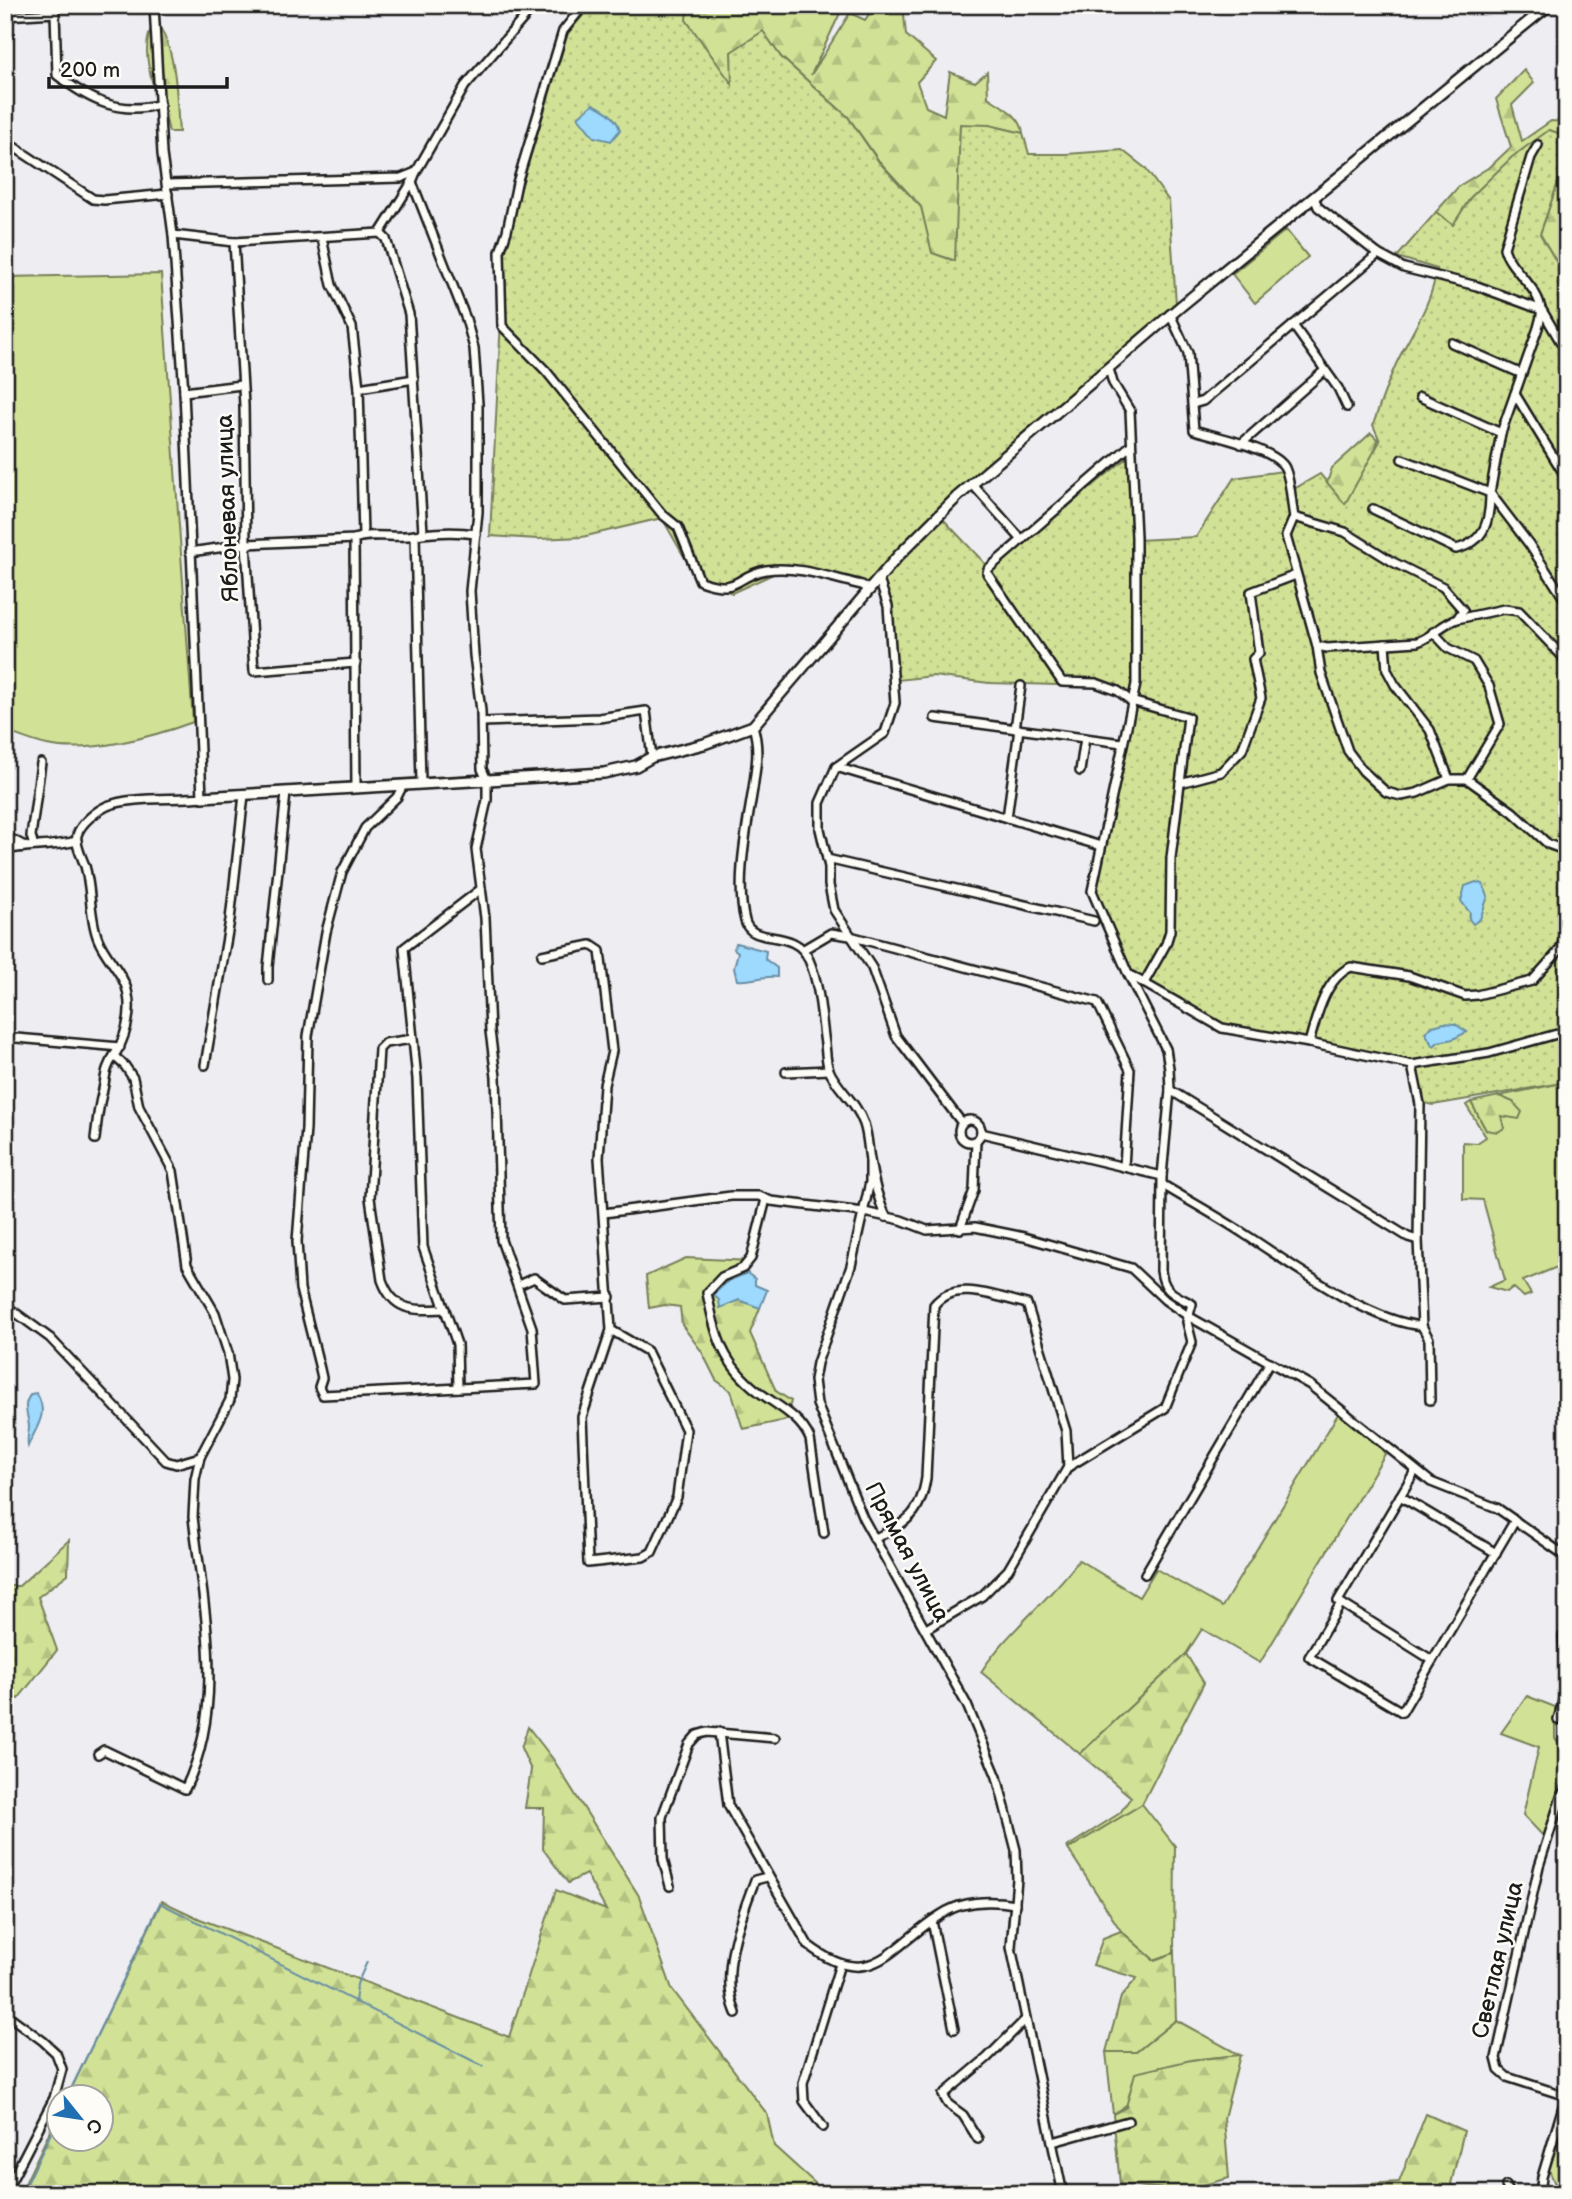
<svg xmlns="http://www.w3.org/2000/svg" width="1572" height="2199" font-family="'Balsamiq Sans',sans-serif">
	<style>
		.grass { fill: #d1e296; stroke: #767f59; stroke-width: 2 }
		.forest { fill: url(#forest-firs); stroke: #767f59; stroke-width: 2 }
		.garden { fill: url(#garden-dots); stroke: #767f59; stroke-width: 2 }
		.water { fill: #9ddafe; stroke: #698ea4; stroke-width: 2 }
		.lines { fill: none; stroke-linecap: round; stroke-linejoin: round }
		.stream { stroke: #698ea4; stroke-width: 2 }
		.minor-casing { stroke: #1c1c1c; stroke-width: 12 }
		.tertiary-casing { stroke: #1c1c1c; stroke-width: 14 }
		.minor { stroke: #fdfcf7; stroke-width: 7 }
		.tertiary { stroke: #fdfcf7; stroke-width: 9 }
		.labels { text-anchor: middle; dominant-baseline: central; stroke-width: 5; stroke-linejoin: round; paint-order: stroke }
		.street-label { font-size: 23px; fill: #1c1c1c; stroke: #fdfcf7 }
	</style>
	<defs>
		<pattern id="forest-firs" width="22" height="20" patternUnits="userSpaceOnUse" patternTransform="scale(1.75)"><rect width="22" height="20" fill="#d1e296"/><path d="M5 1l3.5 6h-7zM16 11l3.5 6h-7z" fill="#b3c181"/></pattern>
		<pattern id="garden-dots" width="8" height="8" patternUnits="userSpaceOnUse" patternTransform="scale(1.75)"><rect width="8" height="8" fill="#d1e296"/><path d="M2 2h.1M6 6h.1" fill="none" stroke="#b3c181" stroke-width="1.8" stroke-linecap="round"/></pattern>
	</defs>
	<rect width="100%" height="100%" fill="#eeedf2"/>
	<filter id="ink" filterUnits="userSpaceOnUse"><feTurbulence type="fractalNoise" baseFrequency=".0143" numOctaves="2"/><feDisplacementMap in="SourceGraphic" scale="14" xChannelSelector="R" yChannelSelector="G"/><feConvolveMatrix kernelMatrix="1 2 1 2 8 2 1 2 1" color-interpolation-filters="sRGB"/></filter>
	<g filter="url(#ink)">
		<g class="grass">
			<polygon points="1286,230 1308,257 1255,303 1232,274"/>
			<path d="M 161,274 L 193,722 C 152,737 90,754 47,745 C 33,742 19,736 5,731 L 5,277 Z"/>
			<polygon points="1567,1082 1567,1263 1523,1281 1531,1294 1524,1297 1513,1287 1507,1292 1489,1287 1505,1280 1483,1200 1463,1199 1463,1142 1477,1143 1486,1137 1466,1105 1471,1102 1486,1130 1513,1102 1499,1096"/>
			<path d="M 1338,1414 L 1379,1446 L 1385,1454 L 1260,1663 L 1202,1629 L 1186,1654 L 1080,1754 L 981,1672 C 1008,1630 1050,1600 1079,1560 L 1139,1597 L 1156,1569 L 1222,1607 Z"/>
			<polygon points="1527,1696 1555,1707 1555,1739 1567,1747 1567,1783 1559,1787 1546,1839 1523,1815 1539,1747 1501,1733"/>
			<polygon points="1142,1804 1175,1846 1174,1953 1154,1960 1121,1931 1068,1849"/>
			<polygon points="1176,2020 1240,2055 1191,2060 1113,2114 1106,2052 1136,2052"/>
		</g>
		<g class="forest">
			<path d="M 687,5 L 848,5 L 841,11 L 811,75 L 850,13 L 865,20 L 875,5 L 903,5 L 906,35 L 936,61 L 917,82 L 926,107 L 944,115 L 950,72 L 975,82 L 987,72 L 988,97 C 1001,106 1022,116 1023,133 L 989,125 L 960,125 L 956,261 L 931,253 L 921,207 L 879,161 L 848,117 L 781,57 L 763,32 L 732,85 L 686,20 Z"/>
			<path d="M 156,21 C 178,53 176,94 179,132 L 169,132 C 166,121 165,110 161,99 C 159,94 155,90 153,85 C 147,64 142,38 156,21 Z"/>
			<polygon points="1524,70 1534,83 1512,105 1522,141 1551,121 1567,122 1567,136 1549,130 1471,197 1453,226 1436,212 1459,186 1491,166 1511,147 1496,99"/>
			<polygon points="1567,156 1567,280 1540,234"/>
			<polygon points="1371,433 1378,440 1369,471 1344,511 1334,500 1327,483 1332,468"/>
			<polygon points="1499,1096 1513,1102 1522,1112 1519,1119 1501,1116 1504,1128 1498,1132 1486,1130 1471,1102"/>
			<polygon points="686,1258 752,1261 734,1267 747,1273 728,1281 739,1300 754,1304 760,1308 750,1333 776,1391 791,1401 786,1420 743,1429 731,1391 716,1380 702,1352 682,1325 680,1307 665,1305 649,1308 646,1276"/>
			<polygon points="69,1540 68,1574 38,1597 57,1650 18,1699 5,1692 5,1586 19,1586"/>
			<polygon points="1186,1654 1204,1683 1142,1804 1068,1849 1067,1847 1120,1813 1131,1797 1080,1754"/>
			<polygon points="528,1727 553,1759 639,1896 672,1989 767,2114 774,2146 816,2184 821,2194 20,2194 59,2112 60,2140 102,2140 102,2098 67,2097 162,1901 200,1919 509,2037 556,1890 606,1910 586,1874 568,1883 543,1849 544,1808 525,1808 531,1770 521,1748"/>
			<polygon points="1121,1931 1154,1960 1174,1953 1176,2020 1136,2052 1106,2052 1121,1997 1137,1978 1093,1965 1103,1938"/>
			<polygon points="1240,2055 1224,2118 1229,2178 1182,2191 1120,2184 1113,2114 1126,2107 1135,2073 1191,2060"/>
			<polygon points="1567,2112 1567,2185 1555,2184 1549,2170"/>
			<polygon points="1426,2114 1464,2131 1451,2184 1469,2194 1278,2194 1278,2190 1399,2182"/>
		</g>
		<g class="garden">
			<polygon points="592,5 687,5 686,20 732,84 731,52 763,31 781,57 848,117 879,162 921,207 932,253 955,261 960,124 989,125 1023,133 1029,154 1066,154 1122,150 1145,168 1169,201 1176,304 954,497 873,583 784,569 732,593 698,581 662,518 582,537 538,539 490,536 505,240 568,33"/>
			<path d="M 1549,130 L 1567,136 L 1567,156 L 1540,234 L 1567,280 L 1567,1082 L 1433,1105 L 1422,1102 L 1418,1068 L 1224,1028 L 1133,974 L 1095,893 L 1120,761 L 1132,713 L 1139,704 L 1138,540 L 1196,537 L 1234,478 L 1282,471 L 1292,490 L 1320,474 L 1345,504 L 1380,441 L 1373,425 C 1381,401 1389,377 1401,354 C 1416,326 1432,301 1437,269 L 1397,257 L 1436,212 L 1453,225 L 1471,197 L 1512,157 Z"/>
			<polygon points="1129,456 1133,544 1132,683 1127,698 1090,686 989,683 933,676 898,680 884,575 943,519 991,570"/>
		</g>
		<g class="water">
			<path d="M 593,104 C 605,110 616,116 620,130 L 611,141 L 594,137 L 578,117 Z"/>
			<polygon points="1476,882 1483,884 1488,896 1480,919 1473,924 1469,919 1470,913 1461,901 1465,886"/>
			<path d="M 736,943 L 766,951 L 765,959 L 777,968 L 777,977 C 761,975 752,982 737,980 L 734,968 L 738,952 L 734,949 Z"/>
			<polygon points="1444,1023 1455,1024 1467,1032 1453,1039 1438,1042 1434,1046 1432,1045 1425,1032 1433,1026"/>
			<polygon points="747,1273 755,1279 755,1285 767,1290 760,1308 739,1300 720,1308 719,1300 713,1295 728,1281"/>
			<path d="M 36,1393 C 50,1413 36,1427 28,1446 C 27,1439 28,1434 29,1428 C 29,1415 21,1406 31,1394 Z"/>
		</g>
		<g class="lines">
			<g class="stream">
				<polyline points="355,2003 357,1984 367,1962"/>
				<polyline points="67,2098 160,1903 483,2066"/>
				<polyline points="22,2194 60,2114"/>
			</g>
			<defs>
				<g id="minor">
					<path d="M 584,5 L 563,31 L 517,183 L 507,231 L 500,252 L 502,326 L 546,371 L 662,514 L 678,527 L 700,581 C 740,595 734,576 766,570 C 798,565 831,578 862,585 L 870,590"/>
					<path d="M 5,16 L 55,13 L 57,75 C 89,100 120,116 160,104"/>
					<polyline points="5,141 93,199 104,200 168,194"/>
					<path d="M 1538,145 L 1531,157 L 1504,248 C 1510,271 1540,287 1541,311 C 1542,316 1539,323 1538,328 L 1501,433 L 1490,493 L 1529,544 L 1567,603"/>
					<polyline points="167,184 401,178 416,172"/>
					<polyline points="1314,197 1318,207 1378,254 1404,268 1477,286 1542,310 1567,353"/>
					<polyline points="380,233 386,239 409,314 423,532"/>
					<polyline points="173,235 234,242 380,233 412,182 416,172 465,86 535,5"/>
					<polyline points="322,238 332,285 352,327 359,388 363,536"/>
					<polyline points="234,242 244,405 246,544 254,671 356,663"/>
					<path d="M 1170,314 L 1188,353 L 1194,430 C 1214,436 1276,449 1285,468 C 1291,481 1291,502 1294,517 L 1345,532 L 1393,562 L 1443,587 L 1463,610 L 1457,619 L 1504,609 L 1519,611 L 1567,661"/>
					<polyline points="1293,325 1338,388 1347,407"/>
					<polyline points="1452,343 1520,373"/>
					<polyline points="359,388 414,379"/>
					<polyline points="184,392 241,385"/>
					<polyline points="1515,394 1567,479"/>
					<polyline points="1420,397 1501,433"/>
					<polyline points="1193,404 1203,401 1378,254"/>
					<polyline points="1241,444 1324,371"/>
					<polyline points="1131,445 988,569 987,573 1062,682 1096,683 1118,691 1131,701 1188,717 1171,858 1170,931 1166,944 1144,983"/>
					<polyline points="973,485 1022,540"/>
					<path d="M 1373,509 L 1456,549 C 1486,542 1490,519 1490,493 L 1402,459"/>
					<polyline points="1294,517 1286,536 1317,646 1321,673 1348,751 1363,771 1386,792 1401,796 1417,793 1449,779 1467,779 1513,812 1548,844 1567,851"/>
					<polyline points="415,535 421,783"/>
					<polyline points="354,539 356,788"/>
					<path d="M 190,552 L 246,544 L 354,539 C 373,532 395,539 415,535 C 435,532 456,531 476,534"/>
					<polyline points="879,580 888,606 895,703 885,733 836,767 820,803 820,829 829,867 829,885 834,910 872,968 896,1036 962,1123"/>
					<polyline points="1433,632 1448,648 1474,661 1489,686 1500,724 1467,779"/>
					<polyline points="1385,644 1387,670 1395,685 1430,730 1449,779"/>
					<path d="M 1317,646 L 1327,648 L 1417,642 C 1433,637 1439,625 1457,619"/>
					<polyline points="935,718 1122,743"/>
					<polyline points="482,722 599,718 646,711 652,757"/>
					<path d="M 753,726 C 760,749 756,766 753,789 C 747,827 735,883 745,921 C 752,947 795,926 809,960 C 820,985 821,1017 825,1044 C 826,1052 826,1063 829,1070 C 837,1089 856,1101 864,1124 C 868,1136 868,1148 870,1160 C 873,1180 878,1199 886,1217"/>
					<polyline points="1015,729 1021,686"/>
					<polyline points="836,767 1101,846"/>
					<polyline points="1080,771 1085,738"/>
					<polyline points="1180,783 1221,772 1242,750 1261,698 1253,659 1259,653 1251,592 1296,575"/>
					<polyline points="403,785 397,797 365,828 342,872 326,932 308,1036 306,1129 297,1241 300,1289 320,1369 322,1378 319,1387 323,1395 536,1384 532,1328 501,1240 496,1077 490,1031 485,918 476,849 487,800 487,780 482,769 481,711 474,655 470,591 478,512 478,404 474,348 466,319 412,182"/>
					<polyline points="1007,818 1019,729"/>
					<polyline points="5,836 25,846"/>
					<polyline points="34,846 31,836 41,763"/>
					<path d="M 5,850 C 29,845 53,847 77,841"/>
					<polyline points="827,859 1094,921"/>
					<polyline points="804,949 831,933 850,936 1097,1002 1130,1070 1124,1167"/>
					<polyline points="542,955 591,945 600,951 612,1051 604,1085 599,1158 611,1330 582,1417 588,1563 643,1557 652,1552 677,1497 686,1430 647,1351 611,1330"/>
					<polyline points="1128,974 1222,1028 1309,1043 1412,1065 1489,1053 1564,1032 1567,1027"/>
					<polyline points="268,980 268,967 286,793"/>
					<polyline points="5,1037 120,1047"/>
					<path d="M 413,1039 L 385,1043 L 379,1049 L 370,1198 L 382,1280 C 394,1313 415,1310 445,1309"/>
					<path d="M 1309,1043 C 1316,1018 1325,978 1351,967 L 1409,976 L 1465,996 L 1477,995 L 1532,981 L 1558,952 L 1567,936"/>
					<polyline points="205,1065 230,920 244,795"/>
					<polyline points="1412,1065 1420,1104 1418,1240 1422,1326 1429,1339 1430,1400"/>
					<polyline points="786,1072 829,1070"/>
					<polyline points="1170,1090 1408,1237 1418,1240"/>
					<circle cx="970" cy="1131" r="11"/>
					<polyline points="981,1133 1162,1176"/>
					<path d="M 95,1139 C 97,1123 98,1109 102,1094 C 106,1079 104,1069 114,1056"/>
					<polyline points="870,1160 870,1182 851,1266 817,1363 814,1380 817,1404 863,1518 967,1705 997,1777 1016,1850 1017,1879 1011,1947 1063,2194"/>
					<path d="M 1163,1185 C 1191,1202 1219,1217 1246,1235 C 1293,1265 1367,1321 1422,1326"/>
					<path d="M 766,1199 L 751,1258 L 743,1268 L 722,1277 L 707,1293 C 716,1336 722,1364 759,1392 C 777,1406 800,1416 810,1439 L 824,1533"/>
					<polyline points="604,1213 731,1196 759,1196 771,1201 864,1212 901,1220 927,1230 975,1227 1024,1237 1131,1268 1165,1300 1188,1316 1310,1385 1431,1482 1497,1508 1567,1557"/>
					<polyline points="960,1229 974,1190 976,1141"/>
					<polyline points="523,1283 534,1278 565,1300 610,1297"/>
					<polyline points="5,1305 50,1338 166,1461 176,1464 200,1457"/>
					<polyline points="458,1388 457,1344 423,1247 417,1079 404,948 481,889"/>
					<polyline points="1415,1471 1338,1601 1341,1603 1309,1657 1402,1712 1515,1520"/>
					<polyline points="1400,1496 1496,1553"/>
					<path d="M 874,1539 C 906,1522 920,1517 926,1478 L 934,1305 C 955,1278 999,1298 1027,1304 L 1066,1431 L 1068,1467"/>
					<polyline points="1145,1574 1270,1362"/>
					<polyline points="1341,1603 1432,1660"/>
					<path d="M 926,1629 L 982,1596 L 1008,1570 L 1068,1467 L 1165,1408 L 1192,1342 L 1187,1322 L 1192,1304 C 1174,1294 1164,1293 1161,1271 L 1162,1176 L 1170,1090 L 1169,1068 L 1166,1049 L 1128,974 L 1092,891 L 1136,684 L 1136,537 L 1130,411 L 1113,383 L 1109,369"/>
					<polyline points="1558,1720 1567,1685 1563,1636 1567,1631"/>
					<path d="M 719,1732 L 728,1805 L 808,1945 C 873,1995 890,1945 942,1914 C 964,1900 990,1900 1015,1904"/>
					<path d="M 98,1754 L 104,1750 L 185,1789 C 227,1704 203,1607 193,1517 L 195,1479 L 200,1457 L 230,1400 L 232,1380 L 228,1353 L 215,1313 L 187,1265 L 173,1171 L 139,1107 L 133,1078 L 125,1066 L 114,1056 C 125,1039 132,1015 128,995 C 125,974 106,959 98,939 C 89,917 92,890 85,866 C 82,857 75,845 77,835 C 81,823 96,811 107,806 C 130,796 175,800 202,797 L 184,392 L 173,235 L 162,154 L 154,5"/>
					<polyline points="670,1886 663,1859 662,1817 689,1744 697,1735 707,1732 775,1738"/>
					<polyline points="932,1921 954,2029"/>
					<polyline points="5,2013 43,2041 56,2053 62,2069 54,2098 5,2193"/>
					<path d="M 736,2013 C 719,1973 740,1919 755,1880 L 767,1877"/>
					<polyline points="1566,2096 1507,2077 1499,2070 1496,2058 1539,1866 1562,1794 1567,1791"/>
					<polyline points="823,2127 804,2101 803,2083 840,1964"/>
					<polyline points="978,2139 963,2115 948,2104 943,2095 987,2058 1026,2019"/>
					<polyline points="1053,2142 1128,2121"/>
					<polyline points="1506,2186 1510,2194"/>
					<polyline points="1540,2194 1542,2177 1567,2093"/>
					<polyline points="1549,2194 1567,2189"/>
				</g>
				<polyline id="tertiary" points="202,797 604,773 636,766 652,757 704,744 753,726 898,556 957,497 1181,306 1549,5"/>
			</defs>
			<use href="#minor" class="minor-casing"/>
			<use href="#tertiary" class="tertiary-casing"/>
			<use href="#minor" class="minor"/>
			<use href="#tertiary" class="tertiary"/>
		</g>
	</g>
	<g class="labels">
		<g class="street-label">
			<text transform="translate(228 508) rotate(-92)">Яблоневая улица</text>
			<text transform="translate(907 1552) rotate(62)">Прямая улица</text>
			<text transform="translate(1498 1960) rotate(-77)">Светлая улица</text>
		</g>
	</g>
	<rect width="1572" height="2199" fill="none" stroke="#fdfcf7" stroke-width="28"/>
	<rect x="14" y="14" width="1544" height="2171" fill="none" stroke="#1c1c1c" stroke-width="2.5" filter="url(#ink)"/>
	<g transform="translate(80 2118) rotate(120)"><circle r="33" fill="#fdfcf7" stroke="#a3a29f" stroke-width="2"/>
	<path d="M0-5L12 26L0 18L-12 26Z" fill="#1f6fb2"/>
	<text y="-10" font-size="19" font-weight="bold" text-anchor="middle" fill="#1c1c1c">С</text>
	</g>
	<path d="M49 77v10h178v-10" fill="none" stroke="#1c1c1c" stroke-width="3.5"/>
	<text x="60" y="77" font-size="21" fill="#1c1c1c" stroke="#fdfcf7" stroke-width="5" paint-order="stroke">200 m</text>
</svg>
